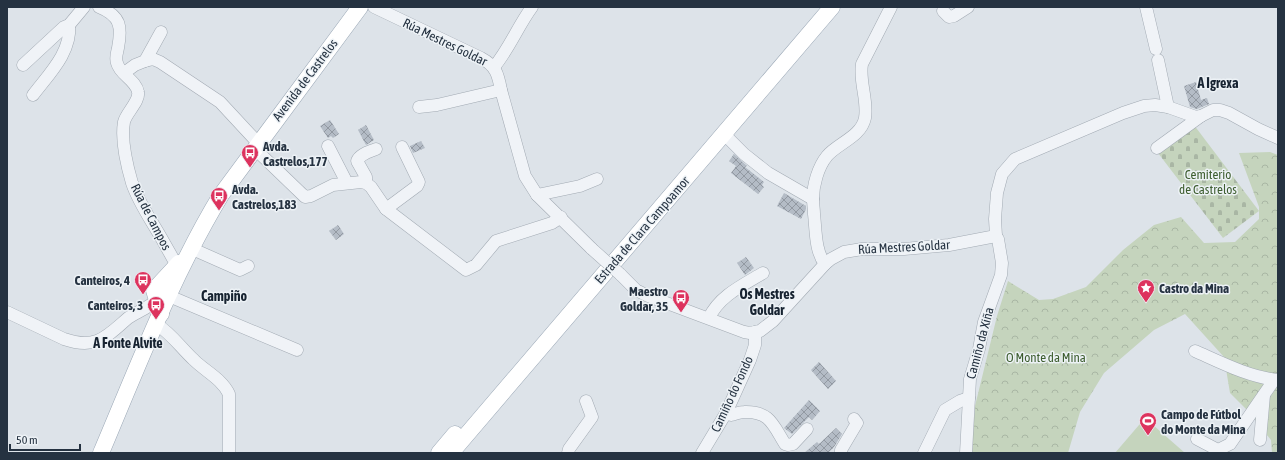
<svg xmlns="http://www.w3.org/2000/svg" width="1285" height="460" font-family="'Asap Condensed',sans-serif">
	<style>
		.forest { fill: url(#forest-crowns) }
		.cemetery { fill: url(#cemetery-stones) }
		.garden { fill: #c5d4bd }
		.building { fill: url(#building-cross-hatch) }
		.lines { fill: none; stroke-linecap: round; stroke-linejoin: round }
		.minor-casing { stroke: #a2aab3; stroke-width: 13 }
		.major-casing { stroke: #9ba8b6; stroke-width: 17 }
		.minor { stroke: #f0f3f7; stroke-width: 12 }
		.major { stroke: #fff; stroke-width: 16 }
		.minor-bridge-casing { stroke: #a2aab3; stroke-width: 13; stroke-linecap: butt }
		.minor-bridge { stroke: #f0f3f7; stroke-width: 12 }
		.labels { text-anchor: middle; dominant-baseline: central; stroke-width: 3; stroke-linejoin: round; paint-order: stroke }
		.street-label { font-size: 13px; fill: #253241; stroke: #edf2f6 }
		.poi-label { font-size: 13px; font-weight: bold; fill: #253241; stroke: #edf2f6; text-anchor: start }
		.park-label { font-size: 13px; fill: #3e5e30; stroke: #edf2f6 }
		.neighbourhood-label { font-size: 14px; font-weight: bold; fill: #172331; stroke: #edf2f6 }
	</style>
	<defs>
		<pattern id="forest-crowns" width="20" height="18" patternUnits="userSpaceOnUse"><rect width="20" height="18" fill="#c5d4bd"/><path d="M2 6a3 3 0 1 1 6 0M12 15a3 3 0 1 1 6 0" fill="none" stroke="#a9b6a4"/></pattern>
		<pattern id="cemetery-stones" width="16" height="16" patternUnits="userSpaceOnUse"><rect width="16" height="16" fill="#c5d4bd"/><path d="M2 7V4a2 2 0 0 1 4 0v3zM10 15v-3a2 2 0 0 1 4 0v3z" fill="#a9b6a4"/></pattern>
		<pattern id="building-cross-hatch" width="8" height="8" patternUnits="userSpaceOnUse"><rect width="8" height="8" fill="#b4bcc6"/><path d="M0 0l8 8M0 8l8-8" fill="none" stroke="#9299a2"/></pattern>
	</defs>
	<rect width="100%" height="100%" fill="#dde3e9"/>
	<polygon class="forest" points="1270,152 1278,155 1278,453 1272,453 1271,440 1248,411 1230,393 1224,357 1185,314 1154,330 1104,373 1080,412 1068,453 971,453 975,406 997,316 1008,281 1039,300 1053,299 1086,287 1123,250 1154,225 1181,217 1204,243 1235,242 1259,219 1259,207 1239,153"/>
	<polygon class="cemetery" points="1194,125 1259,211 1223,238 1158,153"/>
	<polygon class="garden" points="1145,418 1185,453 1115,453"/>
	<g class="building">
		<polygon points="1196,82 1201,100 1207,98 1209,104 1197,109 1190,107 1184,86"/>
		<polygon points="330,120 339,134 333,138 331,136 328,138 320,126"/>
		<polygon points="366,125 374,140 366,145 358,130"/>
		<polygon points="421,141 425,148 413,153 410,146"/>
		<polygon points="734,154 747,166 745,167 764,182 762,185 764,187 758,194 731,173 736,166 729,161"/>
		<polygon points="784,193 806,206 806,209 801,219 777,206"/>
		<polygon points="338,225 344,234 336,240 329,231"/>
		<polygon points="746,257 754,268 745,275 737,263"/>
		<polygon points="819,362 836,381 828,389 811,370"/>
		<polygon points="809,400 820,411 812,420 809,417 792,434 784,428"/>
		<polygon points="836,428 842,434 834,447 828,453 804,453 817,442 819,444"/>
	</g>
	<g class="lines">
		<defs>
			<g id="minor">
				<path d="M 99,7 C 121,16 122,27 118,48 C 117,53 115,58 117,63 C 120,75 136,80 138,92 C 140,101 126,113 124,122 C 121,139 127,166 132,183 C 138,201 149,217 159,234 C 166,246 173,259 180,271"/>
				<path d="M 374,7 L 481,58 C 496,66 498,74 501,90 L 525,176 L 537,195 L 592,249"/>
				<polyline points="1146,7 1156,49"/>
				<polyline points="943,11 949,17 954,16 968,7"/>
				<polyline points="1158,60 1168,107"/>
				<polyline points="145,61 153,59 160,62 220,102 258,143"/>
				<polyline points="23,65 64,27 69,25 84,7"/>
				<path d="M 494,67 C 509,49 518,26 532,7"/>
				<polyline points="124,73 135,65 145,61 161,32"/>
				<path d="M 33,95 C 48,75 72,52 69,25"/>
				<polyline points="419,107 437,105 501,90"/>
				<polyline points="724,134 744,154 768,173 813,199"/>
				<polyline points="328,146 347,183"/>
				<polyline points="254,148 305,197 311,196 333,185 361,182 366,183 371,187 386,209 466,270 476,265 496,241 552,223 561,217"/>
				<polyline points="1157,148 1201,116"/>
				<path d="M 366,183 L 366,177 L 357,161 C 360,154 369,152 376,149"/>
				<polyline points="537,195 580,186 597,179"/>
				<polyline points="386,209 417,186 419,182 402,147"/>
				<polyline points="192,247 197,251 240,270 248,266"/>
				<path d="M 825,264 C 815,251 816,231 814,214 C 814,209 813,204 813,199 C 813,185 818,167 827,156 C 838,143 861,137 865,118 C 868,100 859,82 862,64 L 891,7"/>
				<polyline points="620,274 636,290 648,296 744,332 750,333 760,331 773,321 825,264 831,259 844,252 862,249 904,249 949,245 996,236 995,219 997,193 1002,174 1015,159 1123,113 1144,106 1155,105 1168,107 1196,117 1201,116 1213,110 1220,110 1229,113 1258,129 1278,138"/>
				<polyline points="176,299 297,350"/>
				<path d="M 7,312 L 64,339 C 96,350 106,337 128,318 C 134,314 141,311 147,307 C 154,303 157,300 164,300"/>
				<path d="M 709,318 C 719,296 743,285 763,273"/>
				<path d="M 156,324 C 171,333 181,348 194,360 C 205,371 222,379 229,394 L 229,453"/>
				<path d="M 1195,351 C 1222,363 1249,377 1278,380"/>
				<path d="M 726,413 L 731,415 C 735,414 740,412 744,412 C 770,411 773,425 785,444 L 788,445 L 793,444 L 807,429"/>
				<polyline points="1197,439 1218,450 1230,444 1274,380"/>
				<polyline points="1260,440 1264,395"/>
				<polyline points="568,453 569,449 592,417 586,401"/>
				<polyline points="702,453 726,413 736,391 750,360 755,345 755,332"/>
				<polyline points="841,453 841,450 857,423 854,419"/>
				<polyline points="924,453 945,410 960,401 969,398"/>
				<polyline points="966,453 970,379 979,349 984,322 1001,275 1002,263 998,239 996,236"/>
			</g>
			<g id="major">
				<polyline points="161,314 154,290 179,263"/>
				<path d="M 101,453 C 138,366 172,276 221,195 L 360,7"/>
				<polyline points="439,453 455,434"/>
				<polyline points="451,453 832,7"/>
			</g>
		</defs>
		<use href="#minor" class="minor-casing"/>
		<use href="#major" class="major-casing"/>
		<use href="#minor" class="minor"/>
		<use href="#major" class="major"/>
		<defs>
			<polyline id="minor-bridge" points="592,249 620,274"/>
		</defs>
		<use href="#minor-bridge" class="minor-bridge-casing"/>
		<use href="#minor-bridge" class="minor-bridge"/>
	</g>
	<defs>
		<symbol id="bus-pin" viewBox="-11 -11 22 30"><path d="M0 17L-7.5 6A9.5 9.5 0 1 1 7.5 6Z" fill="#dd335e" stroke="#edf2f6"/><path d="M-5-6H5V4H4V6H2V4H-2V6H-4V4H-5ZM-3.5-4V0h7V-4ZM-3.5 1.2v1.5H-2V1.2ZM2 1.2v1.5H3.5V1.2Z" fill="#fff"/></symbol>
		<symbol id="sight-pin" viewBox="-11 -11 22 30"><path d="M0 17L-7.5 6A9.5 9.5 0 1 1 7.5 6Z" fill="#dd335e" stroke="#edf2f6"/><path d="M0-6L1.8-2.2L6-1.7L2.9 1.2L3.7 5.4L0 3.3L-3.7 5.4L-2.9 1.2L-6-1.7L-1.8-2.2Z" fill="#fff"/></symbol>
		<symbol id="stadium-pin" viewBox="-11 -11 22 30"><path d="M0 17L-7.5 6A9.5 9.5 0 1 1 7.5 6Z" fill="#dd335e" stroke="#edf2f6"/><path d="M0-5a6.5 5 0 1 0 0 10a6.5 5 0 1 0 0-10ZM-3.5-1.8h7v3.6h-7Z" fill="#fff"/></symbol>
	</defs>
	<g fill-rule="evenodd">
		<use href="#bus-pin" x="240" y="143" width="20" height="27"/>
		<use href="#bus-pin" x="209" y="186" width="20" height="27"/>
		<use href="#bus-pin" x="133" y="270" width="20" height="27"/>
		<use href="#sight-pin" x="1136" y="278" width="20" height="27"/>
		<use href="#bus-pin" x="671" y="288" width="20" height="27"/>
		<use href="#bus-pin" x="146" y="295" width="20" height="27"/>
		<use href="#stadium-pin" x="1138" y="411" width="20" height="27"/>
	</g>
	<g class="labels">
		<g class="street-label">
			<text transform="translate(445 42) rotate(26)">Rúa Mestres Goldar</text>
			<text transform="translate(305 80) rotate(-53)">Avenida de Castrelos</text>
			<text transform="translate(151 217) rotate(63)">Rúa de Campos</text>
			<text transform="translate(642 230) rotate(-49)">Estrada de Clara Campoamor</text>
			<text transform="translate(904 247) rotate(-3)">Rúa Mestres Goldar</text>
			<text transform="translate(980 343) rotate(-75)">Camiño da Xiña</text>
			<text transform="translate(732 394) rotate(-65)">Camiño do Fondo</text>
		</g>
		<g class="poi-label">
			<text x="263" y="146">Avda.<tspan x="263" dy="15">Castrelos,177</tspan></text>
			<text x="232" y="189">Avda.<tspan x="232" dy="15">Castrelos,183</tspan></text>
			<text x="130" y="280" text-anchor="end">Canteiros, 4</text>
			<text x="1159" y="288">Castro da Mina</text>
			<text x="668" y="291" text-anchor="end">Maestro<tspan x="668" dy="15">Goldar, 35</tspan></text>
			<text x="143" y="305" text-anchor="end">Canteiros, 3</text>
			<text x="1161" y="414">Campo de Fútbol<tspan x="1161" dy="15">do Monte da Mina</tspan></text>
		</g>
		<g class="park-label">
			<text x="1208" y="174">Cemiterio<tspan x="1208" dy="15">de Castrelos</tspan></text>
			<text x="1046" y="357">O Monte da Mina</text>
		</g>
		<g class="neighbourhood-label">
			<text x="1218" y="83">A Igrexa</text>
			<text x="767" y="294">Os Mestres<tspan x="767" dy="16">Goldar</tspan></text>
			<text x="224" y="296">Campiño</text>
			<text x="128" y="343">A Fonte Alvite</text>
		</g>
	</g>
	<rect width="1285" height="460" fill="none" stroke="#253241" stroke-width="16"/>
	<path d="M10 444v6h70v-6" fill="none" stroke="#253241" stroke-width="2"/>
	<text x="16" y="444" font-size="12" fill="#253241" stroke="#edf2f6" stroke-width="3" paint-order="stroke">50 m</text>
</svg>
